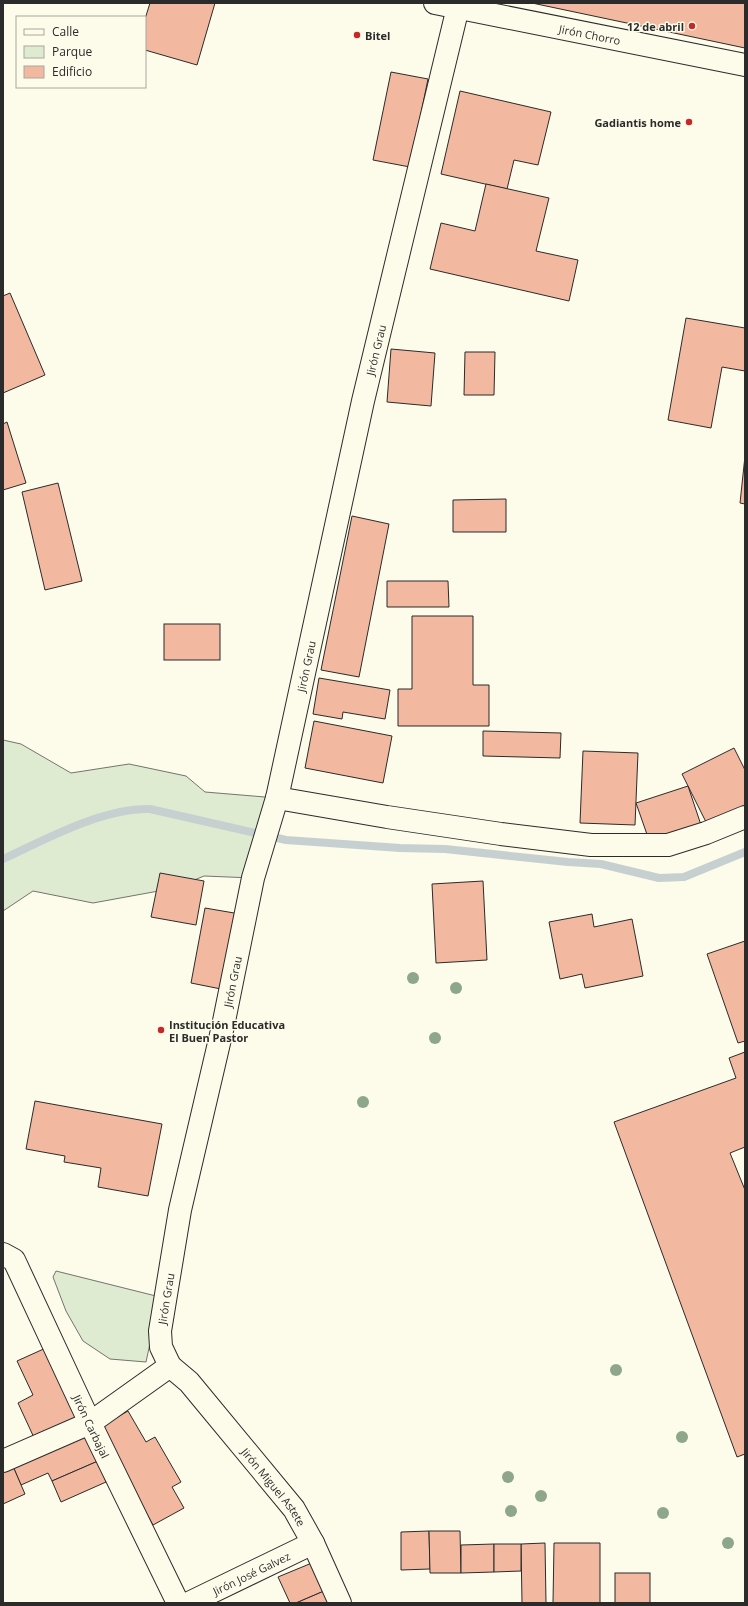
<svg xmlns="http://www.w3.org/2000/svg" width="748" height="1606" font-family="'Open Sans',sans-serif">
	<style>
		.green { fill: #deebd1; stroke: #74746e }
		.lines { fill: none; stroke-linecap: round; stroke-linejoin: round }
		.stream { stroke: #c7d0d0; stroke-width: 8 }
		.building { fill: #f2b8a0; stroke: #2b2b2b }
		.street-casing { stroke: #2b2b2b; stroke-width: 24 }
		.street { stroke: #fdfbea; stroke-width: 22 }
		.tree { fill: #8ea78a }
		.poi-dot { fill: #c62828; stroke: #fdfbea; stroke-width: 1.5 }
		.labels { text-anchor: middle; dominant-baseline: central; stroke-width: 3; stroke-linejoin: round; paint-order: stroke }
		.poi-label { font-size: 11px; font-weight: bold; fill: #2b2b2b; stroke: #fdfbea; text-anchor: end }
		.street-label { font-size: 11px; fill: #2b2b2b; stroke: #fdfbea }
	</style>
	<rect width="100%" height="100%" fill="#fdfbea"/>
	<g class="green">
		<polygon points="3,740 21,744 71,773 129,764 186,776 205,792 277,798 253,878 204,876 175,888 93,903 33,891 3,911"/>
		<polygon points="56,1271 160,1297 146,1362 110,1359 83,1341 66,1311 53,1277"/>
	</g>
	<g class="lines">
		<path class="stream" d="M 3,859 C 46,839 102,808 150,809 L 286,840 L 400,848 L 445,849 L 568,862 L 601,864 L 659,878 L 684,877 L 745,852"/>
	</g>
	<g class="building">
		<polygon points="150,3 215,3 197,65 145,50 145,19"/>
		<polygon points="532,3 745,3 745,48"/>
		<polygon points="391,72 428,79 410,167 373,160"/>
		<polygon points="460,91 551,112 538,165 514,160 507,189 441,174"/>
		<polygon points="486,184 549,198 536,251 578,260 569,301 430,269 441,223 475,231"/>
		<polygon points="10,293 45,375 3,393 3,296"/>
		<polygon points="686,318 745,328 745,371 722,367 711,428 668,420"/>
		<polygon points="391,349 435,353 431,406 387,402"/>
		<polygon points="465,352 495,352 494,395 464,395"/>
		<polygon points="7,422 26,483 3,490 3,424"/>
		<polygon points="745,456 745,504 740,503"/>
		<polygon points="58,483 82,581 45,590 22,492"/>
		<polygon points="506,499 506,532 453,532 453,500"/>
		<polygon points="352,516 389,524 359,677 321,670"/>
		<polygon points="387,581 448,581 449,607 387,607"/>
		<polygon points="412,616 473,616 473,685 489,685 489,726 398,726 398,689 412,689"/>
		<rect x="164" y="624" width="56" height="36"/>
		<polygon points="319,678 390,690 385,719 343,712 342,719 313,714"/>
		<polygon points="314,721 392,736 383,783 305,768"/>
		<polygon points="483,731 561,733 560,758 483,756"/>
		<polygon points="734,748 745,770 745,805 707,824 682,774"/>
		<polygon points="583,751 638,753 635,825 580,823"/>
		<polygon points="688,786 701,825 650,843 636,803"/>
		<polygon points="160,873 204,881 196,925 151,917"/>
		<polygon points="483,881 487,960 436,963 432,884"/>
		<polygon points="205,908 240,914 226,990 191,983"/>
		<polygon points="592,914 594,927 632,919 643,976 585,988 582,974 560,979 549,922"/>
		<polygon points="745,941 745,1041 738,1043 707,954"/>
		<polygon points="745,1052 745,1147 730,1153 745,1190 745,1454 737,1457 614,1122 736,1078 729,1058"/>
		<polygon points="35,1101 162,1124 148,1196 98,1187 101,1168 64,1162 65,1156 26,1149"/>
		<polygon points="48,1347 82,1422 36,1442 18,1403 33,1395 17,1361"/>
		<polygon points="128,1411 146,1442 155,1437 181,1482 172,1487 184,1508 153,1525 98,1428"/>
		<polygon points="86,1433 98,1461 52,1481 48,1473 21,1485 12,1464"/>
		<polygon points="98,1461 106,1482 61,1502 52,1481"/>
		<polygon points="12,1464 25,1494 3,1504 3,1468"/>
		<polygon points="429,1531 430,1569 401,1570 401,1532"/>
		<polygon points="429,1531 460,1531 461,1573 430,1573"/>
		<polygon points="545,1543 546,1603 522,1603 521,1544"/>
		<polygon points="554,1543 600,1543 600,1603 553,1603"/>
		<polygon points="494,1544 494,1572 461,1573 461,1545"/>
		<polygon points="494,1544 521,1544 521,1571 494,1572"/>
		<polygon points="319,1560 331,1588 296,1603 290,1603 278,1577"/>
		<rect x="615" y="1573" width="35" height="30"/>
		<polygon points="331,1588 338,1603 296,1603"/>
	</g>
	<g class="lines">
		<defs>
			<g id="street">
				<path id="s1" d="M 435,3 L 745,65"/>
				<polyline points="277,798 387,817 501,834 591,845 668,845 706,833 745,817"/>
				<path id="s2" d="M 3,1254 L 14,1260 L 90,1423 L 178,1603"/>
				<path id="s3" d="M 170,1366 L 161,1347 L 160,1331 L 180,1210 L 223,1026 L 253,878 L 277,798 L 363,401 L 459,3"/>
				<path id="s4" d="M 3,1461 L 90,1423 L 170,1366 L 189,1382 L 294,1509 L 313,1543 L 340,1603"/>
				<path id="s5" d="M 189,1603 L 313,1543"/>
			</g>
		</defs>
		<use href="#street" class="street-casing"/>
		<use href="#street" class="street"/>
	</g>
	<g class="tree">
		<circle cx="413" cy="978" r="6"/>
		<circle cx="456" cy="988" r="6"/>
		<circle cx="435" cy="1038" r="6"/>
		<circle cx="363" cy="1102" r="6"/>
		<circle cx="616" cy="1370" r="6"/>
		<circle cx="682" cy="1437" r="6"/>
		<circle cx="508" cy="1477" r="6"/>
		<circle cx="541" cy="1496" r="6"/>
		<circle cx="511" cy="1511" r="6"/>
		<circle cx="663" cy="1513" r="6"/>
		<circle cx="728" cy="1543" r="6"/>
	</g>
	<g class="poi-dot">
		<circle cx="692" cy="26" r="4"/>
		<circle cx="357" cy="35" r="4"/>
		<circle cx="689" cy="122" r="4"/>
		<circle cx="161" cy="1030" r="4"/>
	</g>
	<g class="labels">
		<g class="poi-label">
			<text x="684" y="26">12 de abril</text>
			<text x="365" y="35" text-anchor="start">Bitel</text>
			<text x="681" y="122">Gadiantis home</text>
			<text x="169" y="1024" text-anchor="start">Institución Educativa<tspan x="169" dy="13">El Buen Pastor</tspan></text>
		</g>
		<g class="street-label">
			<text stroke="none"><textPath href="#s1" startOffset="158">Jirón Chorro</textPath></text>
			<text stroke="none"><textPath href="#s3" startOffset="1042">Jirón Grau</textPath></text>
			<text stroke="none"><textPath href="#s3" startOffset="718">Jirón Grau</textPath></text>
			<text stroke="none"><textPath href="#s3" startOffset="394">Jirón Grau</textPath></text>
			<text stroke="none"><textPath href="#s3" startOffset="70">Jirón Grau</textPath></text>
			<text stroke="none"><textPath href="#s2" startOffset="196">Jirón Carbajal</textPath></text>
			<text stroke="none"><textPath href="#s4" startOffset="353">Jirón Miguel Astete</textPath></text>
			<text stroke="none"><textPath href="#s5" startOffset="69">Jirón José Galvez</textPath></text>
		</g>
	</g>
	<rect width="748" height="1606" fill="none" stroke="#2b2b2b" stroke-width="8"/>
	<rect x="16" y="16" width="130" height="72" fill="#fdfbea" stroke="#a9a89e"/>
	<rect x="24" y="29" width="20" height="6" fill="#fdfbea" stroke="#a9a89e"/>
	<text x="52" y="36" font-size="12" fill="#2b2b2b">Calle</text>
	<rect x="24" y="46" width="20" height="12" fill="#deebd1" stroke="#a9a89e"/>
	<text x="52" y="56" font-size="12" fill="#2b2b2b">Parque</text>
	<rect x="24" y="66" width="20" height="12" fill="#f2b8a0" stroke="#a9a89e"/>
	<text x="52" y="76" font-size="12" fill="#2b2b2b">Edificio</text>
</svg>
